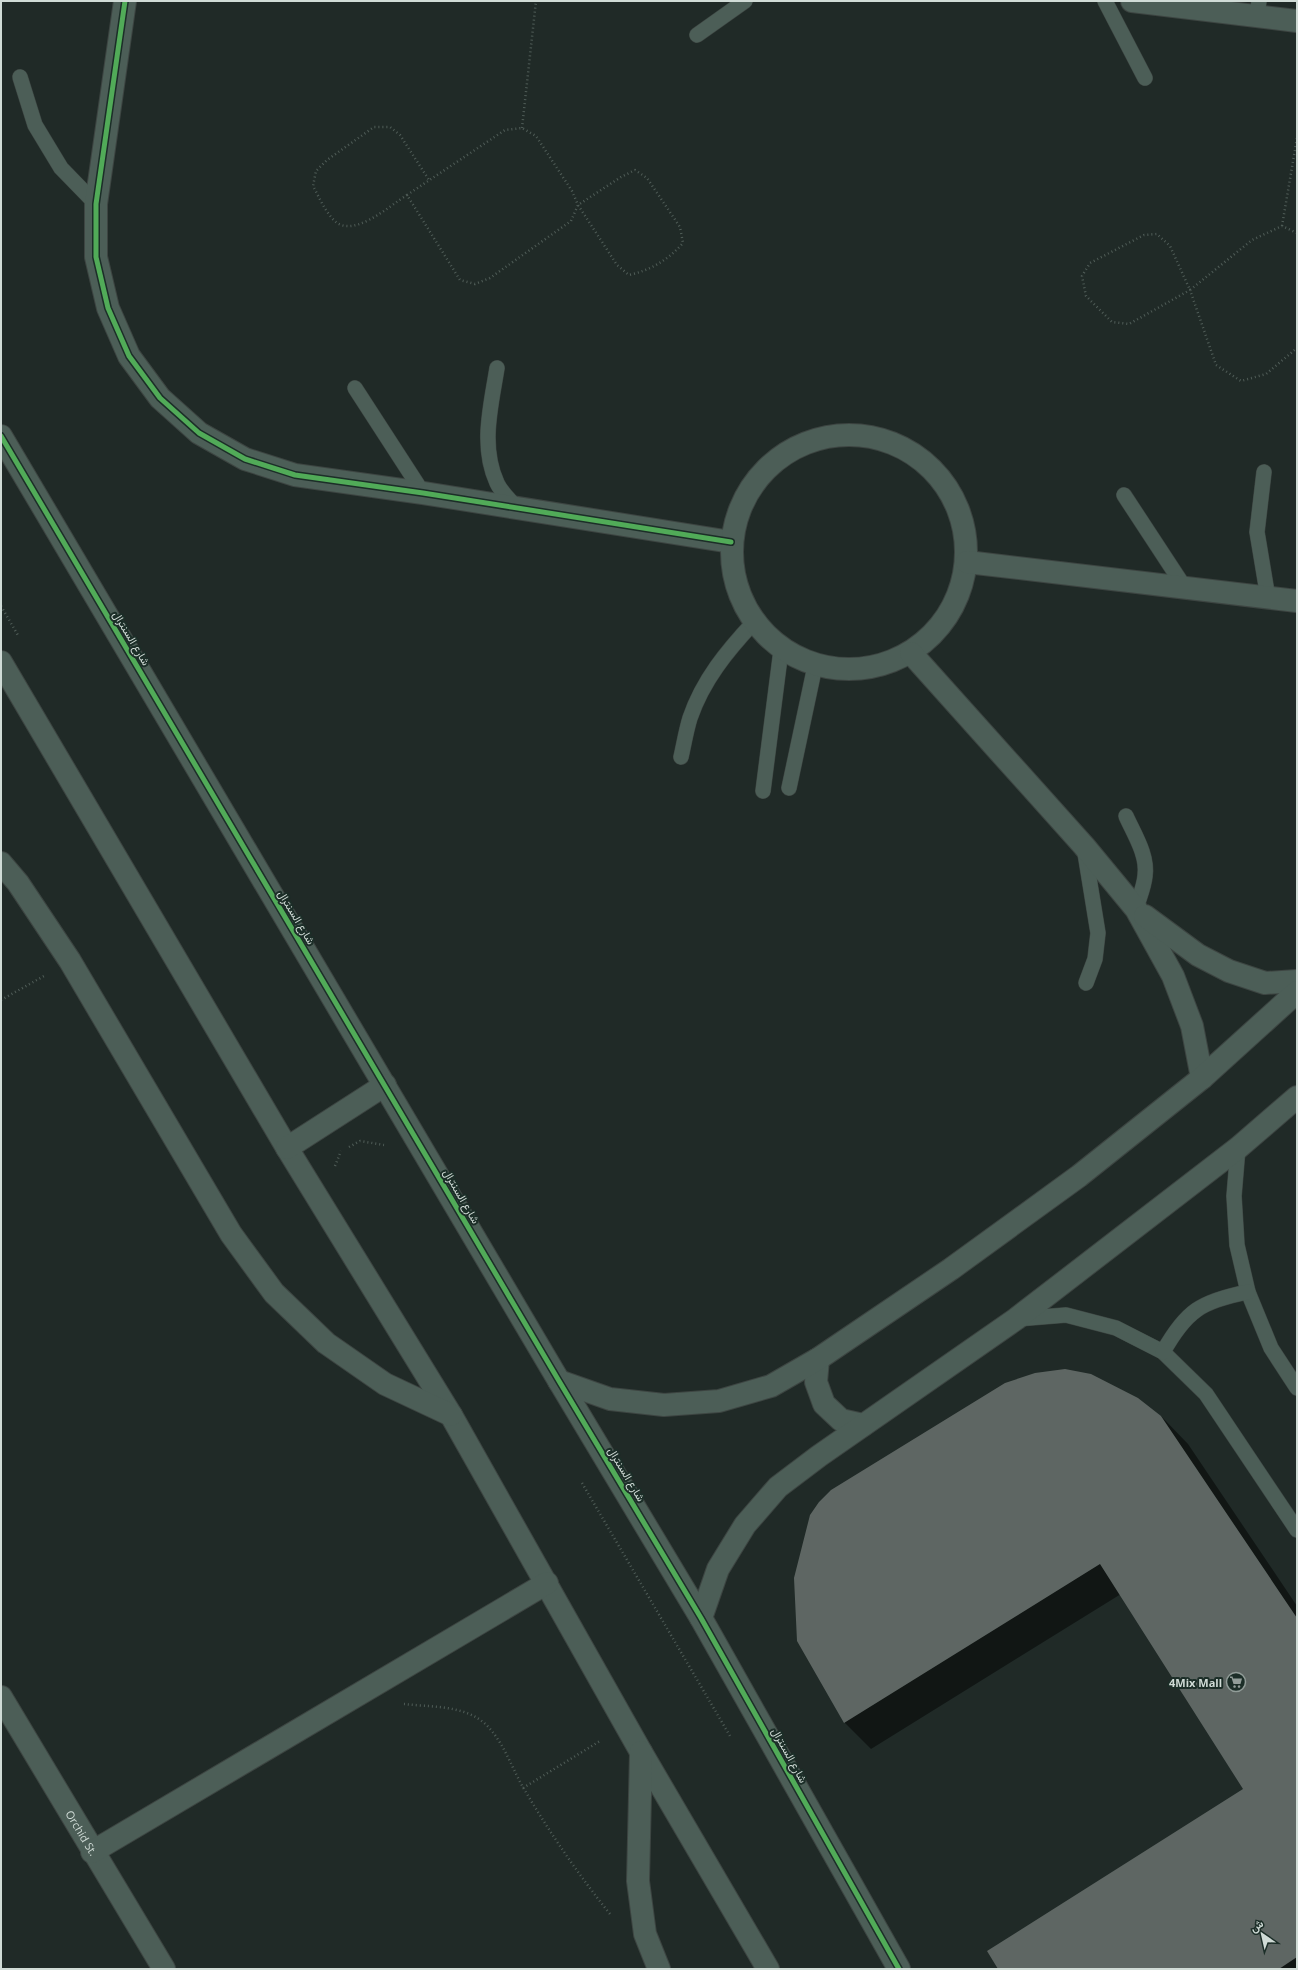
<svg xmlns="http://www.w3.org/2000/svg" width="1298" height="1970" font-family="'Open Sans',Vazirmatn,sans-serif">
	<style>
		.shadow { fill: #0007 }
		.building { fill: #5e6663 }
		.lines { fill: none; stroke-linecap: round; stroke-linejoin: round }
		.lane-casing { stroke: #3d4542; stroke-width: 16 }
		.street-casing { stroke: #3d4542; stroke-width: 24 }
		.path { stroke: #505d58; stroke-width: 2.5; stroke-dasharray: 1 3; stroke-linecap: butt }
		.lane { stroke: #4c5e57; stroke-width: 15 }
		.street { stroke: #4c5e57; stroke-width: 22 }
		.cycleway-casing { stroke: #1c2e28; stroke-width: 8 }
		.cycleway { stroke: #51ab58; stroke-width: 5 }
		.labels { text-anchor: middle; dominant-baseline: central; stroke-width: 4; stroke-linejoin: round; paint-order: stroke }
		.street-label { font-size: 11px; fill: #d0dbd6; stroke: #1c2e28 }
		.poi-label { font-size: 11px; font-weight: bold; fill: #d0dbd6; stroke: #1c2e28; text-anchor: end }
	</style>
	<rect width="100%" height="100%" fill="#202a27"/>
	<polygon class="shadow" points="1161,1416 1188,1444 1297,1606 1297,1969 999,1969 1244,1790 1121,1594 871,1749 845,1723 798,1641"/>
	<polygon class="building" points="1065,1369 1091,1374 1138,1398 1161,1416 1297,1618 1297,1957 1279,1969 998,1969 987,1951 1243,1789 1100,1564 844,1723 797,1641 794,1578 810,1515 819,1502 831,1490 1005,1383 1035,1373"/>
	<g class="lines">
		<defs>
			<g id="lane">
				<polyline points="1105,1 1145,78"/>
				<polyline points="1257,16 1259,1"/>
				<polyline points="697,35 745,1"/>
				<polyline points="20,77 35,125 61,168 96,204"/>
				<path d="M 497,368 C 491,406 480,446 497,483 C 501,492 510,500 516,507"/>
				<polyline points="355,388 423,493"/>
				<polyline points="1264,472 1257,532 1268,598"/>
				<polyline points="1124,495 1185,588"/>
				<path d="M 681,757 C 684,744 686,731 690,718 C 703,680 727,651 754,622"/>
				<polyline points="789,788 815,666"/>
				<polyline points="763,791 781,650"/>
				<path d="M 1126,816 C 1134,834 1148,855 1145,876 C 1144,887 1139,898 1136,909"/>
				<polyline points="1084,847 1098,933 1095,959 1086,983"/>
				<polyline points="1238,1148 1234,1196 1237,1245 1248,1292 1271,1348 1297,1388"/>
				<polyline points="1017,1319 1066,1315 1116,1328 1163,1352 1206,1394 1297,1530"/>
				<path d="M 1163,1352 C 1186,1311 1201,1301 1248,1292"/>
			</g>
			<g id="street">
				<polyline points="125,1 96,204 96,257 108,308 129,356 160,398 199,433 245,459 295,475 423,493 731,542"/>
				<polyline points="1132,1 1297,21"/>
				<circle cx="849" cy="552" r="117"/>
				<polyline points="1,436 559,1381 701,1618 899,1969"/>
				<polyline points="967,562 1297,601"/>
				<polyline points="911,653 1084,846 1136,909 1173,976 1192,1026 1202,1078"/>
				<polyline points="1,662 287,1148 451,1415 641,1752 768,1969"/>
				<polyline points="1,863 18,883 70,961 231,1234 274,1293 326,1343 385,1384 451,1415"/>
				<polyline points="1145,916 1198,955 1229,971 1265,983 1297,981"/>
				<polyline points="287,1148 385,1085"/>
				<polyline points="818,1359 816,1382 824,1404 841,1420 863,1425"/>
				<polyline points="559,1381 610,1399 664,1405 719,1401 771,1386 818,1359 951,1269 1079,1176 1202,1078 1297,992"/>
				<polyline points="701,1618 718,1569 745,1525 778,1487 819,1456 1016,1319 1238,1148 1297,1097"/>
				<path id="s1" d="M 1,1697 L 164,1969"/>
				<polyline points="641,1752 638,1881 645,1934 659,1969"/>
				<polyline points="92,1852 547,1583"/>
			</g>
		</defs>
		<use href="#lane" class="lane-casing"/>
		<use href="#street" class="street-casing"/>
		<g class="path">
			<polyline points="522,128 536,1"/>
			<path d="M 407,195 L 505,130 L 522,128 L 536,136 L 572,191 L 578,205 L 617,265 L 629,275 C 651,270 668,260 683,243 L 680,227 L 647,178 L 635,170 L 621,177 L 578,205 L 571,221 L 490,278 L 475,284 L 460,280 L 407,195 C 389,206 350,242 332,218 C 324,209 319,197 313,186 L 316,171 L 327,160 L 374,127 L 390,127 L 400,135 L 429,180"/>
			<polyline points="1282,226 1297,138"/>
			<polyline points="1297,233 1282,226 1252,240 1190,290 1170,246 1157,234 1144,235 1090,263 1082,276 1086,296 1112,322 1129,324 1190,290 1216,365 1241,381 1266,374 1297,348"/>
			<polyline points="1,606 19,637"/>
			<polyline points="1,1000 44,976"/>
			<polyline points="349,1147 360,1141 384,1145"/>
			<polyline points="335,1166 341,1151"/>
			<polyline points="582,1483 730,1736"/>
			<path d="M 404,1704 C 429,1707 462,1705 483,1722 C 503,1739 511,1767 524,1789 C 550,1833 578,1874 610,1914"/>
			<polyline points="523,1788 600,1741"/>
		</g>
		<use href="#lane" class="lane"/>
		<use href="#street" class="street"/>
		<defs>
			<g id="cycleway">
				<polyline points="125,1 96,204 96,257 108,308 129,356 160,398 199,433 245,459 295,475 423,493 731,542"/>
				<polyline points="1,436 559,1381 701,1618 899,1969"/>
			</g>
		</defs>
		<use href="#cycleway" class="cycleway-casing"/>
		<use href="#cycleway" class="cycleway"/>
	</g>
	<defs>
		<symbol id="supermarket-ring" viewBox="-11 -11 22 22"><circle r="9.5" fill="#1c2e28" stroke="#929d99" stroke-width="1.5"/><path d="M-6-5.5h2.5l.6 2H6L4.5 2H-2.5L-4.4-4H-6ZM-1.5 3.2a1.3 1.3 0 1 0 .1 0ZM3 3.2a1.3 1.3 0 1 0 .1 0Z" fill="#929d99"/></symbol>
	</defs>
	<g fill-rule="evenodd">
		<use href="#supermarket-ring" x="1225" y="1671" width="22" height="22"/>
	</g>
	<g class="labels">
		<g class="street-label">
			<text transform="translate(132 638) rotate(59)">شارع السنترال</text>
			<text transform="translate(297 917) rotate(59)">شارع السنترال</text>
			<text transform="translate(462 1196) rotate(60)">شارع السنترال</text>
			<text transform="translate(627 1474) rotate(59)">شارع السنترال</text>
			<text transform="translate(790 1755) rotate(61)">شارع السنترال</text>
			<text stroke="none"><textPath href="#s1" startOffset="158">Orchid St.</textPath></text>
		</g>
		<g class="poi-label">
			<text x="1222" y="1682">4Mix Mall</text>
		</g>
	</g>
	<rect width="1298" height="1970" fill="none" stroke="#d0dbd6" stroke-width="4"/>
	<g transform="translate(1262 1934) rotate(326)" stroke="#1c2e28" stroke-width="3" paint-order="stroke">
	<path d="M0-3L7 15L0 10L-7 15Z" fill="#d0dbd6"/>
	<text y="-6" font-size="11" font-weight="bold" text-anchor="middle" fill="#d0dbd6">ش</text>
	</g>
</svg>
